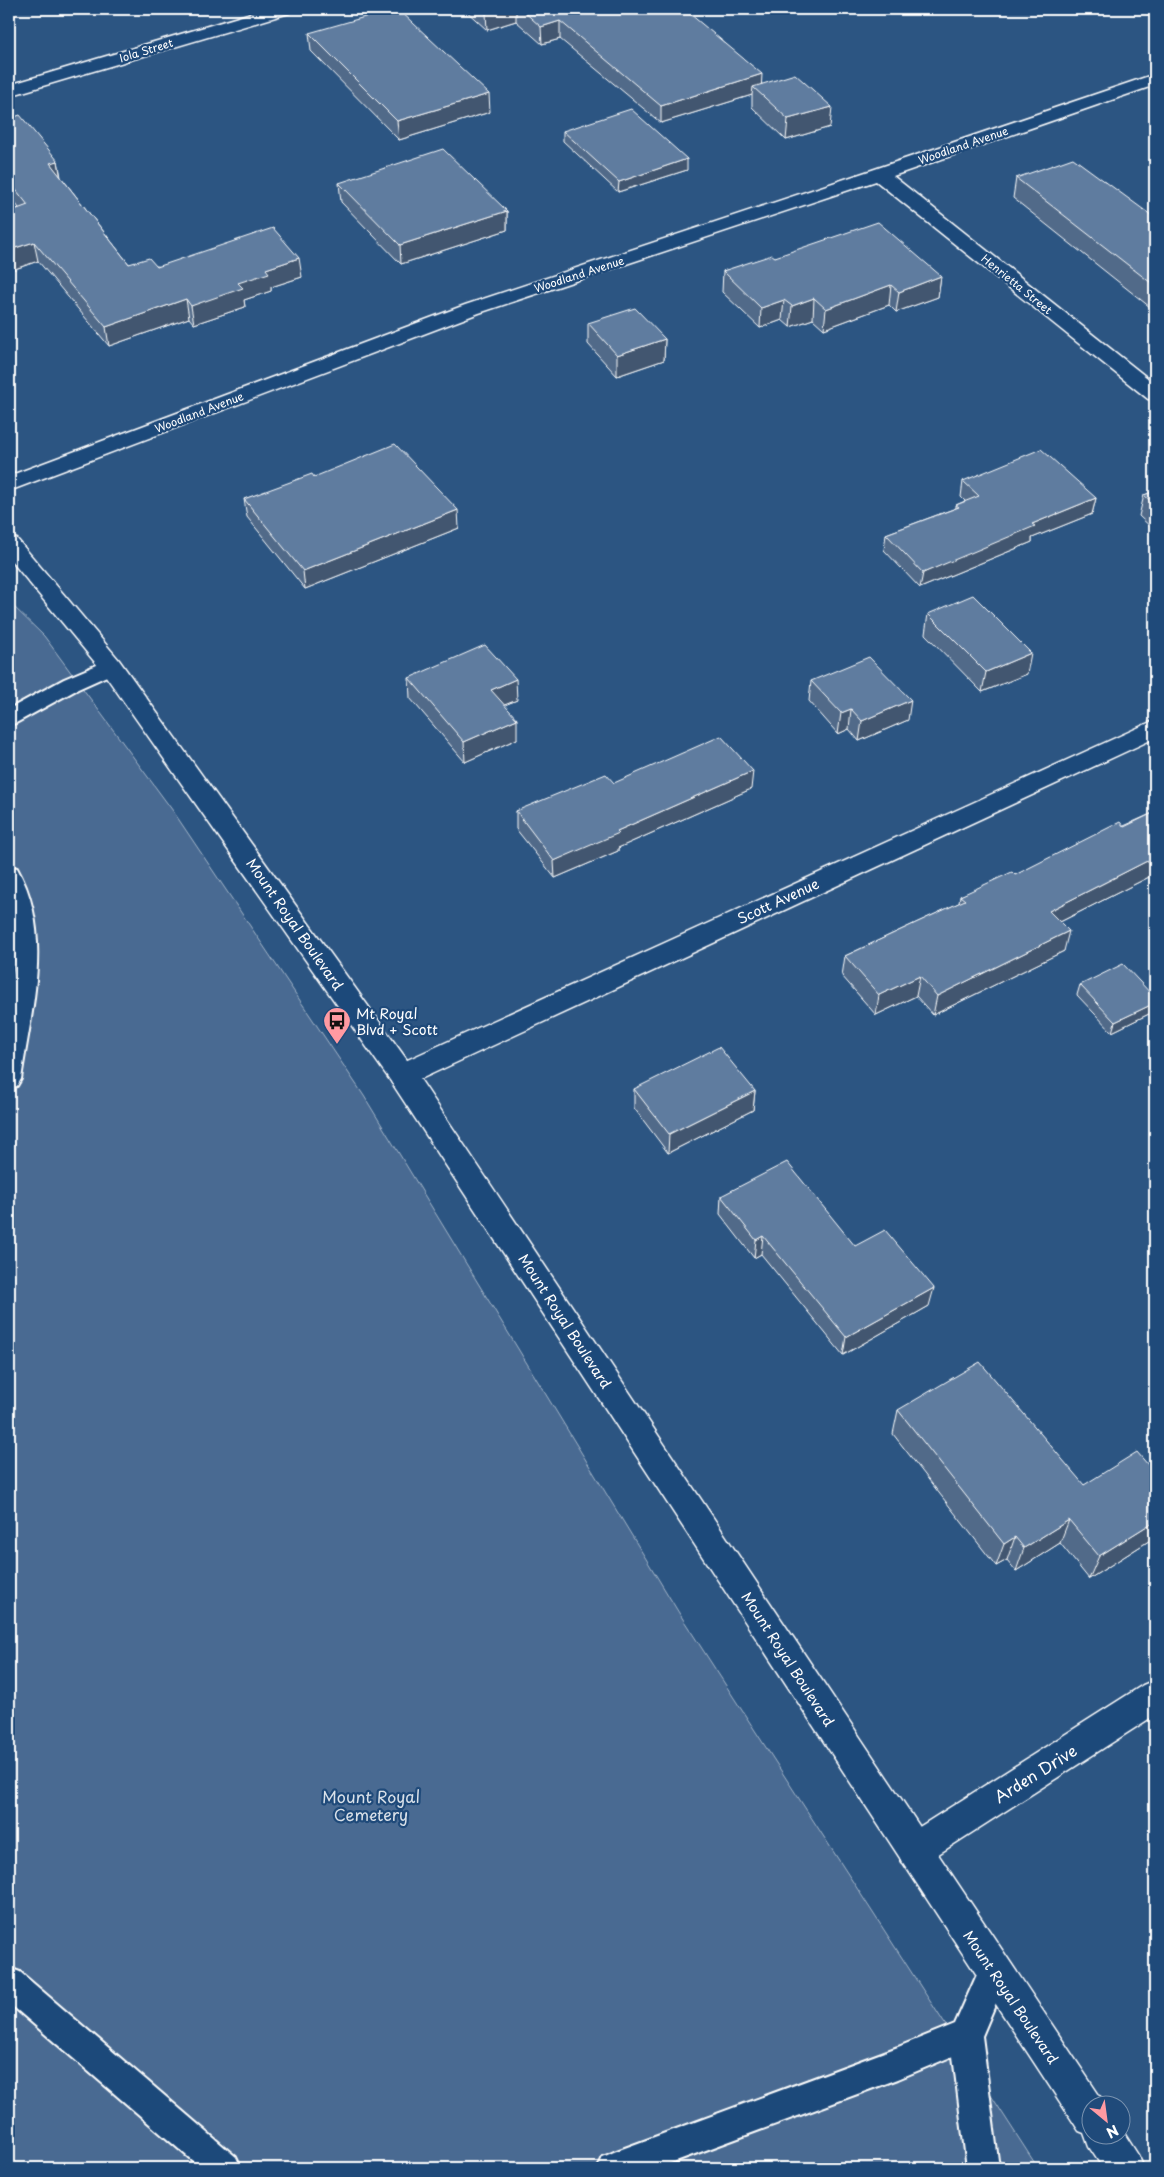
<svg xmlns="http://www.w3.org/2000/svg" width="1164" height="2177" font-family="'Playpen Sans',sans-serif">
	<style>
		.green { fill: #486b92; stroke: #a4b5c8 }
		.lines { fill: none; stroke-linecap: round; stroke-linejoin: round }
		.service-casing { stroke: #fff; stroke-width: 4 }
		.minor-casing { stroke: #fff; stroke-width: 3 }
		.tertiary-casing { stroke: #fff; stroke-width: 3 }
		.secondary-casing { stroke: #fff; stroke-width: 3 }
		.service { fill: #1f4a7a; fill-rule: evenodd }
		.minor { fill: #1f4a7a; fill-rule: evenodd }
		.tertiary { fill: #1f4a7a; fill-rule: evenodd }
		.secondary { fill: #1f4a7a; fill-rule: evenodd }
		.wall { fill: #516b89; stroke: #fff }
		.shaded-wall { fill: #42576f; stroke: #fff }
		.building { fill: #5e7c9f; stroke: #fff }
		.labels { text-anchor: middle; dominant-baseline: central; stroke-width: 4.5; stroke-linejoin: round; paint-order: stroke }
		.far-street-label { font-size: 11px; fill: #fff; stroke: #1f4a7a }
		.street-label { font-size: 14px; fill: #fff; stroke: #1f4a7a }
		.poi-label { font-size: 14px; fill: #fff; stroke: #1f4a7a; text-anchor: start }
		.near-street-label { font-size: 16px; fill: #fff; stroke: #1f4a7a }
		.near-park-label { font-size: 16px; fill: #dae1e9; stroke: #1f4a7a }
	</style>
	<rect width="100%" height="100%" fill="#2c5582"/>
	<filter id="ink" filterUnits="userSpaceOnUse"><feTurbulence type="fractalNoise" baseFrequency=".02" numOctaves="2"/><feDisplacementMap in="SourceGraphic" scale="10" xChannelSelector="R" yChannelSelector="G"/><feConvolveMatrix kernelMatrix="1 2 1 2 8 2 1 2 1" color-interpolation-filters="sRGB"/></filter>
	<g filter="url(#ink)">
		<polygon class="green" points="9,602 44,636 173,811 364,1096 679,1613 1038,2168 9,2168"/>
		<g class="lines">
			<defs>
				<g id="service">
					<polygon points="111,659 118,661 121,666 118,671 78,689 16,723 9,725 9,709 64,679"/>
					<path d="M 9,866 L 17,868 C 54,934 31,1009 21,1079 L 17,1086 L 9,1088 L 9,1011 L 15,954 L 14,929 L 9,905 Z"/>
					<polygon points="994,1957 1005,1961 1009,1972 982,2036 999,2168 967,2168 953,2056 898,2079 657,2168 598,2168 603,2157 614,2152 898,2047 955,2024 983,1961"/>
					<polygon points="9,1968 20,1972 236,2157 241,2168 201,2168 9,2003"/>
				</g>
				<g id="minor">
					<polygon points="265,9 292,9 289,13 9,96 9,85"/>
					<polygon points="1155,74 1155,85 893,176 1155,384 1155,400 1148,399 876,181 479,313 9,491 9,476 465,305 872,170"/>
					<polygon points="1155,1680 1155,1715 926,1862 914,1867 902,1862 897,1850 902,1838 1143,1685"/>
				</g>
				<polygon id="tertiary" points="1155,720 1155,738 412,1083 402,1086 392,1083 388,1075 392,1067"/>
				<polygon id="secondary" points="9,537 17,539 119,660 412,1067 1105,2104 1092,2104 1092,2134 1122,2134 1122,2130 1138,2155 1144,2168 1103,2168 1089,2147 1084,2133 1079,2131 392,1083 103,672 9,558"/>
			</defs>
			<use href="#service" class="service-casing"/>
			<use href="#minor" class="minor-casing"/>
			<use href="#tertiary" class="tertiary-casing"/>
			<use href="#secondary" class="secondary-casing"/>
			<use href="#service" class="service"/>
			<use href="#minor" class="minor"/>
			<use href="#tertiary" class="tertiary"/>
			<use href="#secondary" class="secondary"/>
		</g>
		<g class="wall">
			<polygon points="464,9 684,9 762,84 830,127 786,140 752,107 752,95 661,123 560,39 542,44 516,21 487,30"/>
			<polygon points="309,33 490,112 399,140 311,51"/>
			<polygon points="9,119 58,161 61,177 129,264 302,277 271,287 271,291 244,300 245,307 194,324 189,318 109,346 38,261 9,271 9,212 19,208 9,195"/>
			<polygon points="563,131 687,170 618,192 563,141"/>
			<polygon points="1016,178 1155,218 1155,311 1013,198"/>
			<polygon points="339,183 507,211 507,230 401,264 341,202"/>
			<polygon points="775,257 941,276 938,297 896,312 889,305 824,329 813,319 790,327 782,320 760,328 722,292 723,271"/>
			<polygon points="588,323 665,339 664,360 617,376 588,344"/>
			<polygon points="314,477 459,528 305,589 247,517 244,499"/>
			<polygon points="963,481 1096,498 1092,514 1032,538 1032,542 920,588 884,550 886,534 956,508 956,505 965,501 961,497"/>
			<polygon points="1155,491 1155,531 1139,516 1144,495"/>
			<polygon points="928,614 1027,674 982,692 925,634"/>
			<polygon points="409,678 517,700 504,705 517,739 465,762 410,698"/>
			<polygon points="811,681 908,720 859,741 849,729 838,734 809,701"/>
			<polygon points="614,783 751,789 618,848 618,851 555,878 516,829 516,811"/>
			<polygon points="1155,812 1155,874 1060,922 1064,951 933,1015 916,996 876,1015 842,976 845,956 959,903 960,896 1015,875"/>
			<polygon points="1080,985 1155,998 1155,1011 1112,1032 1077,995"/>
			<polygon points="634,1089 755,1091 753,1110 668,1153 634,1108"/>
			<polygon points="721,1196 855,1246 929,1306 843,1355 761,1254 754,1258 720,1214"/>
			<polygon points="898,1410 1084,1485 1155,1473 1155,1537 1089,1579 1060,1543 1016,1571 1007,1560 996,1566 893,1434"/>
		</g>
		<g class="shaded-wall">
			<polygon points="499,9 516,9 516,21 487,30 486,13"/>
			<polygon points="560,21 560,39 542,44 541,27"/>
			<polygon points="762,74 761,92 753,87 752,95 661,123 661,106"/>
			<polygon points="489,94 490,112 399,140 397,121"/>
			<polygon points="832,107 830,127 786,140 788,119"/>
			<polygon points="687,159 687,170 618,192 619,182"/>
			<polygon points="58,161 61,180 50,163"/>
			<polygon points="507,211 507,230 401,264 400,245"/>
			<polygon points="34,242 38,261 9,271 9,250"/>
			<polygon points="299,258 302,277 271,287 271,291 244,300 245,307 194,324 191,306 266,269"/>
			<polygon points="941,276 938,297 896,312 899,292"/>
			<polygon points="891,285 889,305 824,329 826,309"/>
			<polygon points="814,298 813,319 790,327 792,306"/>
			<polygon points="186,299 189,318 109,346 106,327"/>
			<polygon points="784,300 782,320 760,328 761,308"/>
			<polygon points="665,339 664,360 617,376 617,355"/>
			<polygon points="1096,498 1092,514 1032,538 1032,542 920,588 923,573 1032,524"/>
			<polygon points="458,510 459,528 305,589 303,571"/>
			<polygon points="1031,653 1027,674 982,692 986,672"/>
			<polygon points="516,679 517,700 492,710 491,690"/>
			<polygon points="911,700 908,720 859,741 862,721"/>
			<polygon points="851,709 849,729 838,734 841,713"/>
			<polygon points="517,719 517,739 465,762 464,742"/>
			<polygon points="753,771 751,789 618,848 618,851 555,878 554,861 617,831"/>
			<polygon points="1155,857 1155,874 1044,930 1049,911"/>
			<polygon points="1069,931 1064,951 933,1015 937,996"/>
			<polygon points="920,976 916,996 876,1015 879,995"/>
			<polygon points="1155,1003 1155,1011 1112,1032 1115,1022"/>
			<polygon points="755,1091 753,1110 668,1153 669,1134"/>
			<polygon points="763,1236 761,1254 754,1258 756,1240"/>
			<polygon points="934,1288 929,1306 843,1355 846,1337"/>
			<polygon points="1069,1520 1060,1543 1016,1571 1024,1548"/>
			<polygon points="1155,1521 1155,1537 1089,1579 1099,1556"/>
			<polygon points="1015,1537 1007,1560 996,1566 1004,1544"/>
		</g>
		<g class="building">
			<polygon points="393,9 398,9 489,94 397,121 309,33"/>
			<polygon points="482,9 499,9 486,13"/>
			<polygon points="521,9 684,9 762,74 661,106 560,21 541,27"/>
			<polygon points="795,74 832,107 788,119 753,87"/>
			<polygon points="631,109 687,159 619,182 563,131"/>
			<polygon points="20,115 58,161 50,163 129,264 149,258 157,267 273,228 299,258 266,269 269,273 238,283 243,288 191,306 186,299 106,327 34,242 9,250 9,212 28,205 9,181 9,119"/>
			<polygon points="443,149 507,211 400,245 339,183"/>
			<polygon points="1073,158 1155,218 1155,286 1016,178"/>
			<polygon points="878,222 941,276 899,292 891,285 826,309 814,298 792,306 784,300 761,308 723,271 772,255 775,257"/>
			<polygon points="635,308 665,339 617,355 588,323"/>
			<polygon points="395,444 458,510 303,571 244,499 312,474 314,477"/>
			<polygon points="1041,449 1096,498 1032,524 1035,526 923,573 886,534 959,507 956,505 979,496 963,481"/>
			<polygon points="1155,491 1155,505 1144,495"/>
			<polygon points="973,595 1031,653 986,672 928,614"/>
			<polygon points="485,645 516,679 491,690 517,719 464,742 409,678"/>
			<polygon points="869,657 911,700 862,721 851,709 841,713 811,681"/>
			<polygon points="721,736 753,771 617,831 619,833 554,861 516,811 606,774 614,783"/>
			<polygon points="1155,812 1155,857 1049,911 1069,931 937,996 920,976 879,995 845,956 965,900 960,896 1012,872 1015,875 1120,822 1124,827"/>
			<polygon points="1123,964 1155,998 1155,1003 1115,1022 1080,985"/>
			<polygon points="719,1047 755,1091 669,1134 634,1089"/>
			<polygon points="787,1162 855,1246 885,1230 934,1288 846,1337 763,1236 756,1240 721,1196"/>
			<polygon points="980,1362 1084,1485 1137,1452 1155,1473 1155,1521 1099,1556 1069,1520 1024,1548 1015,1537 1004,1544 898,1410"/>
		</g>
	</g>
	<defs>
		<symbol id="bus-pin" viewBox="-11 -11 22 30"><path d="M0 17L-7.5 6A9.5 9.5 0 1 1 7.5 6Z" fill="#ff9aa2" stroke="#1f4a7a"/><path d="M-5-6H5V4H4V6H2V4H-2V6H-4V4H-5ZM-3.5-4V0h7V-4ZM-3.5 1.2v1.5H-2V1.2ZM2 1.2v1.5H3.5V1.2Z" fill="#111"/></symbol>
	</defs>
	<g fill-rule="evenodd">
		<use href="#bus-pin" x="321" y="1005" width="32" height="43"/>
	</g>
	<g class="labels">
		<g class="far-street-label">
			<text transform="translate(146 50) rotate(-17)">Iola Street</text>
			<text transform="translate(963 145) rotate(-19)">Woodland Avenue</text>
			<text transform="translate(579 274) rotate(-18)">Woodland Avenue</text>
			<text transform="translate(1017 284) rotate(39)">Henrietta Street</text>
			<text transform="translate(199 412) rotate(-21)">Woodland Avenue</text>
		</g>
		<g class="street-label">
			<text transform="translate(778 901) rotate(-25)">Scott Avenue</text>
			<text transform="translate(295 924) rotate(55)">Mount Royal Boulevard</text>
			<text transform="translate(565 1321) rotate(57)">Mount Royal Boulevard</text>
			<text transform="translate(788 1659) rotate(57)">Mount Royal Boulevard</text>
			<text transform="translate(1011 1997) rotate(56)">Mount Royal Boulevard</text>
		</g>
		<g class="poi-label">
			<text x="356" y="1013">Mt Royal<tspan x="356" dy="16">Blvd + Scott</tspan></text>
		</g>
		<g class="near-street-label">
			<text transform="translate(1035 1773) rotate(-32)">Arden Drive</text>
		</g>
		<g class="near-park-label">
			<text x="371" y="1796">Mount Royal<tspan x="371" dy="18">Cemetery</tspan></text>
		</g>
	</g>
	<rect width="1164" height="2177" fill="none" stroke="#1f4a7a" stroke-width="30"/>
	<rect x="15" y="15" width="1134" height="2147" fill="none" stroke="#fff" stroke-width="2" filter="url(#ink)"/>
	<g transform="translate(1106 2120) rotate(151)"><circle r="24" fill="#1f4a7a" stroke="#7992af"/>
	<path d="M0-4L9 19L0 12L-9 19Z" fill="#ff9aa2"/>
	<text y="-8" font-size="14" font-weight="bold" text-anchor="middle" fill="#ffffff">N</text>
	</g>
</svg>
